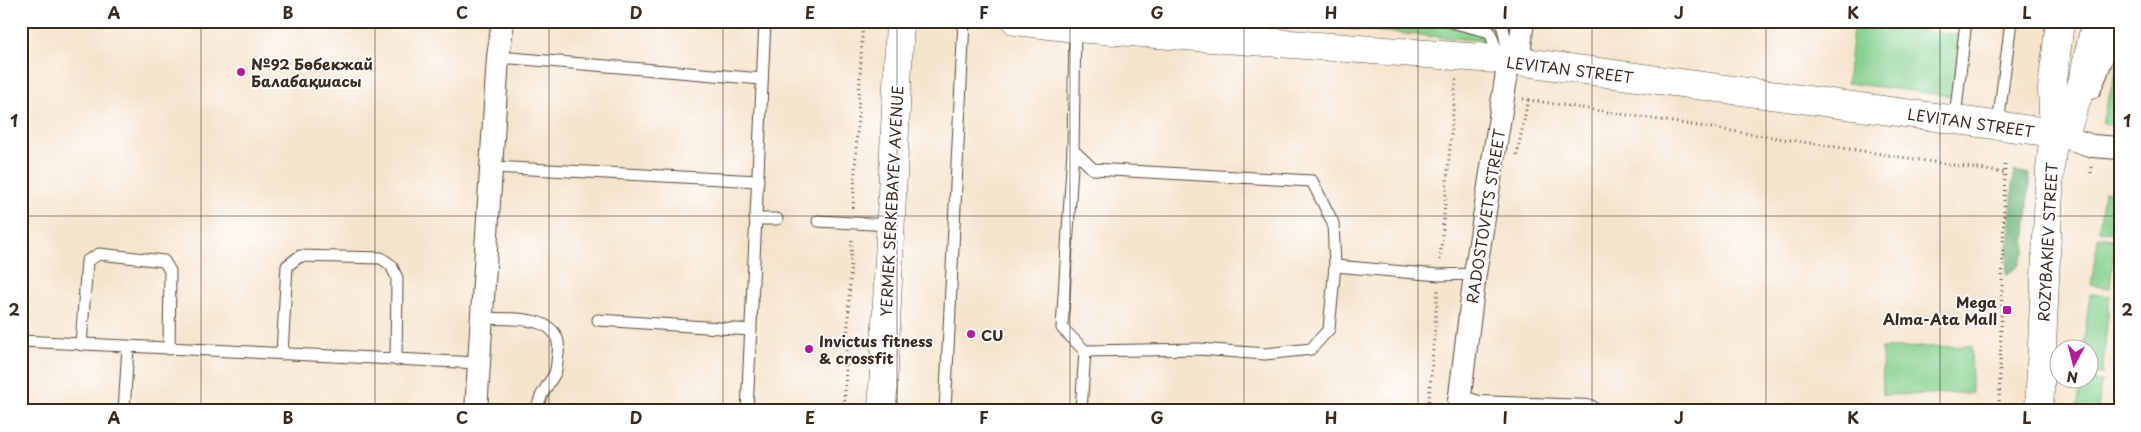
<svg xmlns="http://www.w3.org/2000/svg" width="2141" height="432" font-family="'Playpen Sans',sans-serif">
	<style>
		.green { fill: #86d18e; stroke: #607e56 }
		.forest { fill: #6cb379; stroke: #546e4c }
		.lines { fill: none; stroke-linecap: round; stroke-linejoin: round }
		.lane-casing { stroke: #574638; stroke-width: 13 }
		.street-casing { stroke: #574638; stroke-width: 24 }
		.secondary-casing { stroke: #574638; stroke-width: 29 }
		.path { stroke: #574638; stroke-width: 3; stroke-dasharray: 1 4; stroke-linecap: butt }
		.lane { stroke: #fff; stroke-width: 11 }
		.street { stroke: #fff; stroke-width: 22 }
		.secondary { stroke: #fff; stroke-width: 28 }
		.grid { fill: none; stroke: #3b2a1e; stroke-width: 1; stroke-opacity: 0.55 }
		.poi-dot { fill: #b5179e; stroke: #fff; stroke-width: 2 }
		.labels { text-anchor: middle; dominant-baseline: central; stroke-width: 4; stroke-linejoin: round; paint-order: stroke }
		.poi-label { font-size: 15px; font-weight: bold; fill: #3b2a1e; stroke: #fff; text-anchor: start }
		.street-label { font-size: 15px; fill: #3b2a1e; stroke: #fff }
		.neatline { fill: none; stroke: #3b2a1e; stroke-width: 2 }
		.grid-label { font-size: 16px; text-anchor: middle; font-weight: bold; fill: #3b2a1e }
	</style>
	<rect width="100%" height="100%" fill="#fff"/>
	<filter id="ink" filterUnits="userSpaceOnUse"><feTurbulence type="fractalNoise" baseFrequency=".02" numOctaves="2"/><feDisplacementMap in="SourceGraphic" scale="10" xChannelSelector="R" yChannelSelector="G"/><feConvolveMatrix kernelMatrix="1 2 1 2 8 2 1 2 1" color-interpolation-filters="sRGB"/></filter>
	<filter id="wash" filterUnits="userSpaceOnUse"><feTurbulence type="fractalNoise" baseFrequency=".0096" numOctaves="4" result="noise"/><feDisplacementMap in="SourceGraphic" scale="20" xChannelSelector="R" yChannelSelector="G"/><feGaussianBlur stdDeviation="1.12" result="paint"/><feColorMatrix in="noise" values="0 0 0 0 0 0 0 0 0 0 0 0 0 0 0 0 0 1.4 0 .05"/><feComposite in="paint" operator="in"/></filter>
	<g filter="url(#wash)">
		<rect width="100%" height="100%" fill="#f5e4cc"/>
		<g class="green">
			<polygon points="1260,21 1490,21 1485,41"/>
			<polygon points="1854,22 1960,35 1953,96 1847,83"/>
			<polygon points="2120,57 2120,125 2106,124 2102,122"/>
			<polygon points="2104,191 2120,193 2116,233 2099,231"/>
			<polygon points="2098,237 2115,240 2110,288 2091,285"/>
			<polygon points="2090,294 2110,296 2102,374 2089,373 2088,350 2083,349"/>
			<polygon points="1971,346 1972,393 1883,395 1882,348"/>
			<polygon points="2081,380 2101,381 2098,411 2077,411"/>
		</g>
		<polygon class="forest" points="2014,171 2030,174 2025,251 2018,266 2006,275"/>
	</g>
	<g filter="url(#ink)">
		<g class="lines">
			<defs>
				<g id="lane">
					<polyline points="1447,21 1490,32 1499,58"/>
					<polyline points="1502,21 1509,60"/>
					<polyline points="1075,28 1073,150 1062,328 1085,351 1199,349 1265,354 1311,349 1329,329 1335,266 1439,275 1475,274"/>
					<polyline points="498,57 762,79"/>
					<polyline points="1958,120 1956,109 1966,21"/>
					<polyline points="1998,125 2011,21"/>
					<polyline points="1073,150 1093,169 1312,181 1333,223 1335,266"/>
					<polyline points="493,167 758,181"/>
					<polyline points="755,219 777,219"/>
					<polyline points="818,221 890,225"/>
					<path d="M 481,318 C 509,320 564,312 558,354 C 557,360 557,368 555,373 C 548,386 538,396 537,411"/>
					<polyline points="598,320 751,330"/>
					<polyline points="21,341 479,363"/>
					<polyline points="81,345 87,261 99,254 164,261 170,271 169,349"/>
					<polyline points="282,354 287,266 300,256 381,258 391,265 397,278 396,360"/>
					<polyline points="124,411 128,347"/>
					<polyline points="747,411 765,21"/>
					<polyline points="945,411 964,21"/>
					<polyline points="1081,411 1085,351"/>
				</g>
				<g id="street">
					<polyline points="1519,56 1523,21"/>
					<polyline points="2090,88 2098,69 2114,21"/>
					<polyline points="2054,133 2092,146 2120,148"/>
					<polyline points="1459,401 1478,407 1589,411"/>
					<polyline points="476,411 498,57 503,21"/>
					<polyline points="1458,411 1475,274 1509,60"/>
				</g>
				<g id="secondary">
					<polyline points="1016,21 1075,28 1509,60 2054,133 2067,128 2082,83 2096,21"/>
					<polyline points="882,411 900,21"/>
					<polyline points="2039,411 2050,169 2054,133 2052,89 2060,21"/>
				</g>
			</defs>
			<use href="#lane" class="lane-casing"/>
			<use href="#street" class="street-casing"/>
			<use href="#secondary" class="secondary-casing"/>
			<g class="path">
				<polyline points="1523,99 2005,173"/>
				<polyline points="1517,155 1528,100"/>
				<polyline points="2091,173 2091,166"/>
				<polyline points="853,208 863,21"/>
				<polyline points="1440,260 1456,79"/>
				<polyline points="844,411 852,237"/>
				<polyline points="1428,411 1438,289"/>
				<polyline points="1999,411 2005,164"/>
			</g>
			<use href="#lane" class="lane"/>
			<use href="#street" class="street"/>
			<use href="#secondary" class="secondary"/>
		</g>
	</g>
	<path class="grid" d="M 201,21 L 201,411M 375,21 L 375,411M 549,21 L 549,411M 723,21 L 723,411M 897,21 L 897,411M 1070,21 L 1070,411M 1244,21 L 1244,411M 1418,21 L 1418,411M 1592,21 L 1592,411M 1766,21 L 1766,411M 1940,21 L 1940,411M 21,216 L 2120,216"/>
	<g class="poi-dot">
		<circle cx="241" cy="72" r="5"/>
		<rect x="2002" y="305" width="10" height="10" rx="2.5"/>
		<circle cx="971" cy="334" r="5"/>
		<circle cx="809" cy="349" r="5"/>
	</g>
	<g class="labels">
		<g class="poi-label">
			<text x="251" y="63">№92 Бөбекжай<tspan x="251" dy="17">Балабақшасы</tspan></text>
			<text x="1997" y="301" text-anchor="end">Mega<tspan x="1997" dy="17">Alma-Ata Mall</tspan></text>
			<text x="981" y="334">CU</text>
			<text x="819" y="340">Invictus fitness<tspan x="819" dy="17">&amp; crossfit</tspan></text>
		</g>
		<g class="street-label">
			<text transform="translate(1570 69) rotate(7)">LEVITAN STREET</text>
			<text transform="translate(1971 122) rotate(8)">LEVITAN STREET</text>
			<text transform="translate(891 201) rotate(-87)">YERMEK SERKEBAYEV AVENUE</text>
			<text transform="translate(1485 216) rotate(-81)">RADOSTOVETS STREET</text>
			<text transform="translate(2047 242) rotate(-87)">ROZYBAKIEV STREET</text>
		</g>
	</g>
	<rect width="2141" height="432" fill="none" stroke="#fff" stroke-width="55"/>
	<g transform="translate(2074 364) rotate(187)"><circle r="24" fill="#ffffff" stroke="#b1aaa5"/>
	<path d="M0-4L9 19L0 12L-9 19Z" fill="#b5179e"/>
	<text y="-8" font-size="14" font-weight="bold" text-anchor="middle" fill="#3b2a1e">N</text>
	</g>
	<rect x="28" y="28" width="2086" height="376" class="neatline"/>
	<g class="grid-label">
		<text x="114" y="19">A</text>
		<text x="288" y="19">B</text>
		<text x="462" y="19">C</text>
		<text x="636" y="19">D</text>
		<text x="810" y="19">E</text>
		<text x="984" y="19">F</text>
		<text x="1157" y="19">G</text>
		<text x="1331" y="19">H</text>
		<text x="1505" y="19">I</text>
		<text x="1679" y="19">J</text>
		<text x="1853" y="19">K</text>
		<text x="2027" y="19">L</text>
		<text x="14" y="127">1</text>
		<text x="2127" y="127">1</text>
		<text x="14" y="316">2</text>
		<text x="2127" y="316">2</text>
		<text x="114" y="424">A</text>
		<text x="288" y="424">B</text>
		<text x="462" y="424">C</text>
		<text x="636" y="424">D</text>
		<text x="810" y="424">E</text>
		<text x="984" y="424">F</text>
		<text x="1157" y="424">G</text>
		<text x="1331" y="424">H</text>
		<text x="1505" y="424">I</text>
		<text x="1679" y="424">J</text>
		<text x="1853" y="424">K</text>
		<text x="2027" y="424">L</text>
	</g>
</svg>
